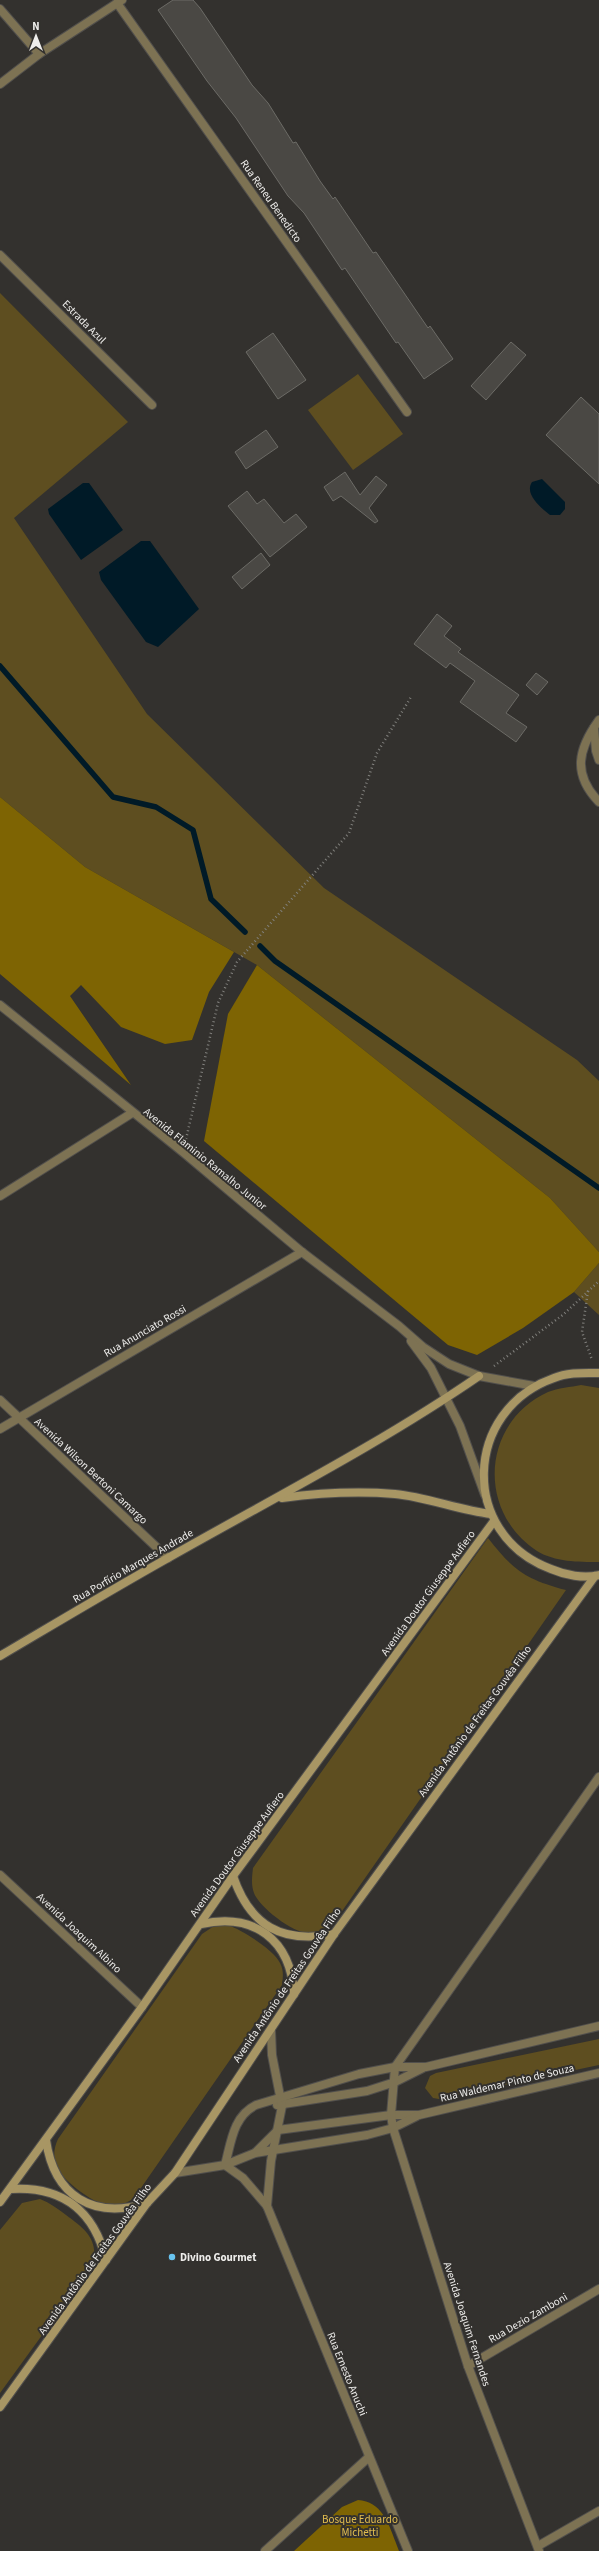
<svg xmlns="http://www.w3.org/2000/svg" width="599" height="2551" font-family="'Source Sans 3',sans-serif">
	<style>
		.green { fill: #5e4e20 }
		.forest { fill: #7e6403 }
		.water { fill: #001a27 }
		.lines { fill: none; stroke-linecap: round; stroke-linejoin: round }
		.stream { stroke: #001a27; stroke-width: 5.5 }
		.building { fill: #4a4844; stroke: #6c6b66 }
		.lane-casing { stroke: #514f4c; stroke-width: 10 }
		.street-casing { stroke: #514f4c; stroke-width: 10 }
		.secondary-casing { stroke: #514f4c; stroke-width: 10 }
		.path { stroke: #81807d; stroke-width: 2.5; stroke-dasharray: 1 3; stroke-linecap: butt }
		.lane { stroke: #7d7253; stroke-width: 8 }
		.street { stroke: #7d7253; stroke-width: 8 }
		.secondary { stroke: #a89664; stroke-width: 8 }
		.poi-dot { fill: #68c4f0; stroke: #33312e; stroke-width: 1.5 }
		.labels { text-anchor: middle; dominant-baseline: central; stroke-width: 4; stroke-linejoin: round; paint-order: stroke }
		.street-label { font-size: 11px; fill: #eeedeb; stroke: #33312e }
		.poi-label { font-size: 11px; font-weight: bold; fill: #eeedeb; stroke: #33312e; text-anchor: start }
		.park-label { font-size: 11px; fill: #e3be4f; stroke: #33312e }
	</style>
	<rect width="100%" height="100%" fill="#33312e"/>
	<g class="green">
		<polygon points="0,293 128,422 14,518 147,714 324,888 577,1060 599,1081 599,1252 550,1198 257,965 85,867 0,797"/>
		<polygon points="358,374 403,434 353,470 308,410"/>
		<polygon points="599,1263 599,1315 574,1292"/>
		<path d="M 581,1385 L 599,1388 L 599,1562 C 578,1562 555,1562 537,1551 C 476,1511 482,1422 548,1392 C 558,1388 571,1387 581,1385 Z"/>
		<path d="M 488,1538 C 513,1570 525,1579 566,1590 L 333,1924 C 326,1928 319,1933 310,1933 C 295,1935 259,1907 254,1893 C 251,1885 252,1877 253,1868 Z"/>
		<path d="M 228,1925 C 242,1930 274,1950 280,1963 C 284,1970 283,1978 282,1985 L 134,2198 C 128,2202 121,2206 114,2207 C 99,2208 61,2180 56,2166 C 53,2157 54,2147 58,2139 L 202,1934 L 214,1926 Z"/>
		<polygon points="599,2039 599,2065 439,2099 433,2098 425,2088 430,2076 436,2073"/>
		<path d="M 40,2199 C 50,2203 58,2209 66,2215 C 85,2229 99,2239 93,2265 L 0,2393 L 0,2230 L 22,2203 Z"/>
	</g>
	<g class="forest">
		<polygon points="0,797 85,867 234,952 209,992 192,1040 165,1044 121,1027 81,985 70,996 131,1085 0,974"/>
		<polygon points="257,965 550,1198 599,1252 599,1263 574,1292 523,1328 477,1355 448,1345 204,1141 228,1014"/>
		<path d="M 358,2500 C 385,2502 390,2529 399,2551 L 294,2551 L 342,2507 Z"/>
	</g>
	<g class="water">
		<path d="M 542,479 L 565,502 L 565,509 L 560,515 L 550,515 C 541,508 524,494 532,482 Z"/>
		<polygon points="83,483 89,483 123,530 81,560 49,514 48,509"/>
		<polygon points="141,541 150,541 199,609 158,647 146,642 101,580 99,572"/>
	</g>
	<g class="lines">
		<g class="stream">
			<polyline points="0,666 113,797 156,807 193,830 211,899 245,932"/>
			<polyline points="260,946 275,961 599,1188"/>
		</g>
	</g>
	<g class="building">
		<polygon points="173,0 193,0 200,8 252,85 268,103 293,143 296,142 320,181 333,199 335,197 373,253 376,252 428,328 430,326 453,359 424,379 398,342 396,343 345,268 342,270 304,213 288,196 236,118 207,81 158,10"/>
		<polygon points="273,333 306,380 278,399 246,352"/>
		<polygon points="511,342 526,355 486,400 471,386"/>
		<polygon points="581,397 599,414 599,484 546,435"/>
		<polygon points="266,430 278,447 246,469 235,452"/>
		<polygon points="345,472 360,495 376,476 387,485 369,508 378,521 375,523 341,496 333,501 324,487"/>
		<polygon points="247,491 257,504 264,499 284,523 296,514 307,527 270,557 228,506"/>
		<polygon points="261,553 270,565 242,589 232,577"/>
		<polygon points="437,614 452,626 444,636 461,649 458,652 519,695 506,713 527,727 516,742 460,702 475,681 450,663 446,668 414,644"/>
		<polygon points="536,673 548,682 537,695 526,685"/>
	</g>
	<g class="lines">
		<defs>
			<polyline id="lane" points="0,255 152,405"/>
			<g id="street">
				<polyline points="117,3 407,412"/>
				<polyline points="0,9 39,54"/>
				<polyline points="0,84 39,54 122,0"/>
				<path d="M 599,720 C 578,749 572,774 599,802"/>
				<polyline points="594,728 596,751 599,760"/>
				<polyline points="0,1005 184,1153 302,1252 399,1326 423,1347 449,1364 479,1376 534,1386"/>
				<polyline points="0,1196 132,1113"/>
				<polyline points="411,1341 431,1368 460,1426 485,1495"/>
				<polyline points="0,1400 168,1558"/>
				<polyline points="0,1429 302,1252"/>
				<polyline points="0,1875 142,2007"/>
				<polyline points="277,2105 367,2091 395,2082 423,2068"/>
				<polyline points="255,2153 278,2130 391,2115 419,2115 599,2073"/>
				<polyline points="175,2173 225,2165 255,2153 367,2135 393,2128 417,2116"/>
				<polyline points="267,2206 271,2161 282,2106 272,2055 271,2030"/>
				<polyline points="468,2366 599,2289"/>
				<polyline points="538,2546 599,2511"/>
				<polyline points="265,2551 369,2457"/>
				<path d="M 408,2551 L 267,2206 L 243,2178 L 225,2165 C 231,2143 233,2116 256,2105 L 359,2074 L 395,2067 L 426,2067 L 599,2026"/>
				<polyline points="539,2551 468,2366 393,2128 391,2115 395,2067 599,1777"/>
			</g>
			<g id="secondary">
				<path d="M 282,1498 C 319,1493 357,1491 395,1494 C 426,1497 459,1510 491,1514"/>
				<path d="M 599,1575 C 584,1579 565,1575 551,1569 C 459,1535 463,1410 554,1378 C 568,1372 584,1373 599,1373"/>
				<path d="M 0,1656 C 56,1623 111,1590 168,1558 C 272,1499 380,1444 479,1376"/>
				<path d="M 233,1876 C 250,1926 282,1944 334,1934"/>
				<path d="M 201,1924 C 254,1912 291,1940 294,1994"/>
				<path d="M 46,2140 C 54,2196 93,2220 147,2203"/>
				<path d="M 11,2189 C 62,2186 94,2210 106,2260"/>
				<polyline points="0,2202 142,2007 233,1876 494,1521"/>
				<polyline points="0,2407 147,2203 175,2173 334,1934 595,1576"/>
			</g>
		</defs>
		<use href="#lane" class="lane-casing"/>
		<use href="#street" class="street-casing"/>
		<use href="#secondary" class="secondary-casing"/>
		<g class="path">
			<polyline points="186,1139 218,1003 237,962 349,833 377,753 411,697"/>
			<polyline points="588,1291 582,1332 592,1360"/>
			<polyline points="494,1366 564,1314 599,1281"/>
		</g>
		<use href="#lane" class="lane"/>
		<use href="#street" class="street"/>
		<use href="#secondary" class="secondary"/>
	</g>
	<circle class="poi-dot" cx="172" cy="2257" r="4"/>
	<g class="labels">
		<g class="street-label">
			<text transform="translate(271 201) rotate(55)">Rua Reneu Benedicto</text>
			<text transform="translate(84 322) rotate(45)">Estrada Azul</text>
			<text transform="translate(205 1159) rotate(39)">Avenida Flaminio Ramalho Junior</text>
			<text transform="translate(145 1331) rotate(-30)">Rua Anunciato Rossi</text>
			<text transform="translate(91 1471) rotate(43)">Avenida Wilson Bertoni Camargo</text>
			<text transform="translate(133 1566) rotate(-30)">Rua Porfírio Marques Andrade</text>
			<text transform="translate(428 1593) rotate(-54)">Avenida Doutor Giuseppe Aufiero</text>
			<text transform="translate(475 1721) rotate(-54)">Avenida Antônio de Freitas Gouvêa Filho</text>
			<text transform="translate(237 1854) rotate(-54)">Avenida Doutor Giuseppe Aufiero</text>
			<text transform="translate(79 1933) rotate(43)">Avenida Joaquim Albino</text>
			<text transform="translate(287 1985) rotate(-56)">Avenida Antônio de Freitas Gouvêa Filho</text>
			<text transform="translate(507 2083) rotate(-13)">Rua Waldemar Pinto de Souza</text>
			<text transform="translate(95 2259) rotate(-54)">Avenida Antônio de Freitas Gouvêa Filho</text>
			<text transform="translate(528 2318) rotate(-30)">Rua Dezio Zamboni</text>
			<text transform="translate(467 2324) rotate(72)">Avenida Joaquim Fernandes</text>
			<text transform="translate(347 2374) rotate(68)">Rua Ernesto Anuchi</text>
		</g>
		<g class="poi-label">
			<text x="180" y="2257">Divino Gourmet</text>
		</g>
		<g class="park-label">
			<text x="360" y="2519">Bosque Eduardo<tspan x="360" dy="13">Michetti</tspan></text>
		</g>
	</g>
	<g transform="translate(36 36)" stroke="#33312e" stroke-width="3" paint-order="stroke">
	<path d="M0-3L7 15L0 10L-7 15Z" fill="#eeedeb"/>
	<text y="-6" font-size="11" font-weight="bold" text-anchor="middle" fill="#eeedeb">N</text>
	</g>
</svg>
